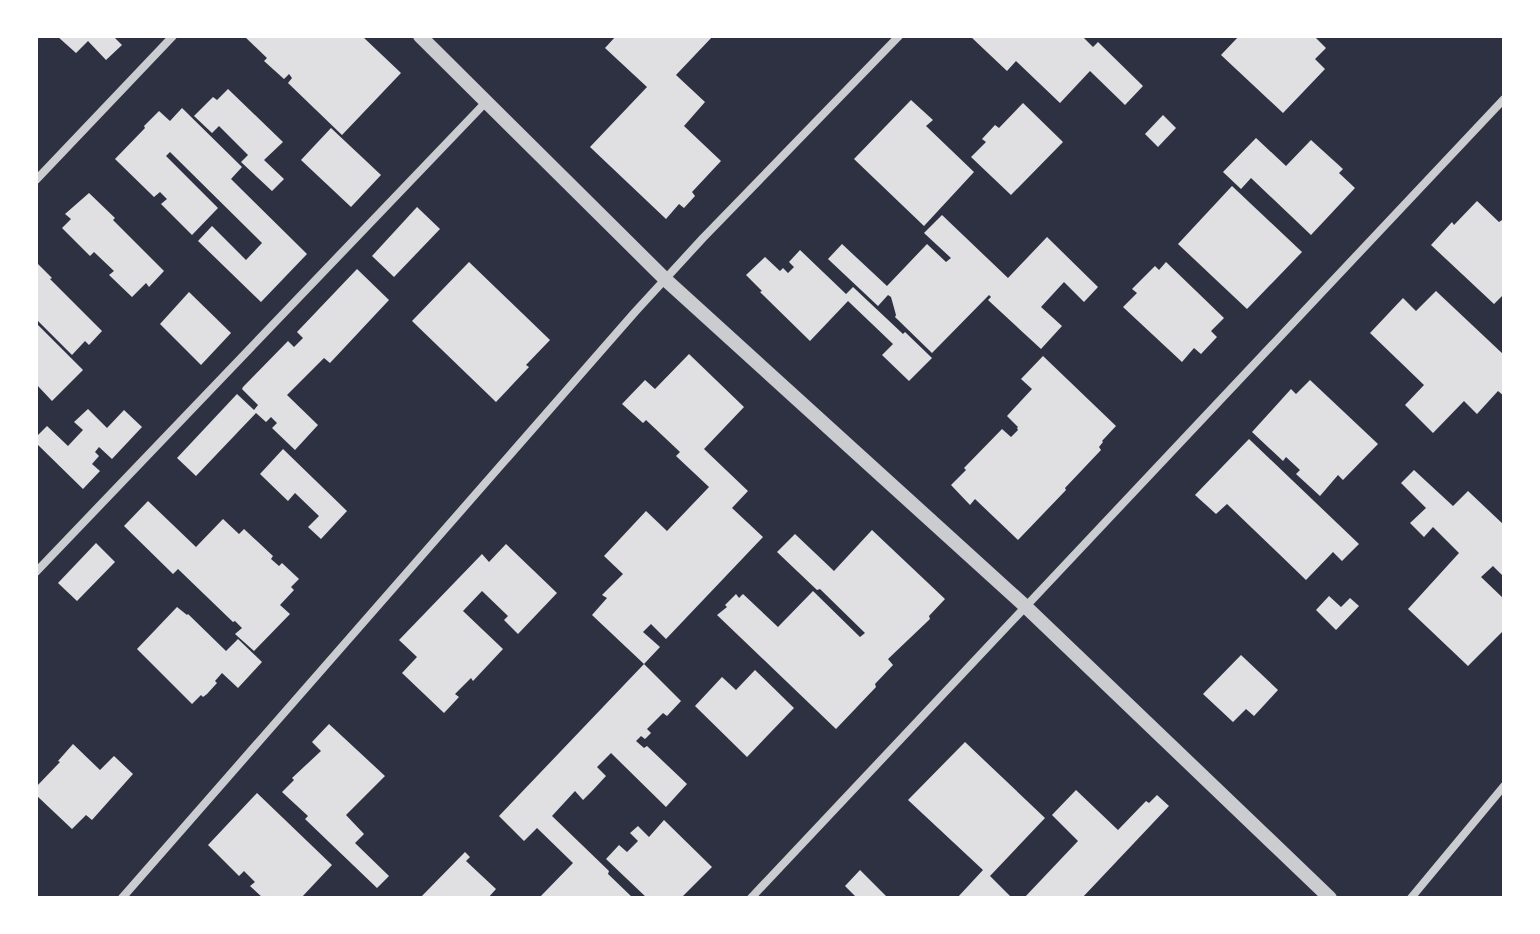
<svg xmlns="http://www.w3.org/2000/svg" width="1540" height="934" font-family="Manrope,sans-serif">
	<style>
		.building { fill: #e0e0e3 }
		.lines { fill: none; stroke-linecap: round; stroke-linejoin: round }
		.minor { stroke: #caccd0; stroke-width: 8 }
		.tertiary { stroke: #caccd0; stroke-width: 14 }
	</style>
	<rect width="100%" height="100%" fill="#2d3142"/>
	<g class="building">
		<polygon points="57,36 117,36 115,38 122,45 106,60 88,41 76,53"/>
		<polygon points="244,36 362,36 401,73 342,135 288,83 292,78 289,74 284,79 264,61 267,58"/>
		<polygon points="616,36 713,36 676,75 705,102 684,126 721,161 692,192 695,196 684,208 679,204 666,219 590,147 647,87 605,48"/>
		<polygon points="970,36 1082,36 1093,47 1098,42 1143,86 1125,105 1090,71 1060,103 1016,61 1007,71"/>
		<polygon points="1239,36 1314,36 1326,48 1315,59 1325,69 1283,113 1221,55"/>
		<polygon points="228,89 283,142 264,160 284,179 272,191 241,162 248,155 219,126 212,133 194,116 213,97 217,100"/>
		<polygon points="911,100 933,120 926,126 974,172 924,226 854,159"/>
		<polygon points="1023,103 1063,142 1011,195 971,157 986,142 982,139 995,125 999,128"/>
		<polygon points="182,108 242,167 231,179 307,254 261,302 198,241 212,226 246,260 262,243 170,152 166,156 218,208 192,235 161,204 167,199 160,192 154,197 115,159 145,128 144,126 159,111 170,121"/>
		<polygon points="1163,115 1176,128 1158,147 1145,134"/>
		<polygon points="331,128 381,175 351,207 301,160"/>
		<polygon points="1256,138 1286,166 1311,140 1343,169 1339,173 1355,188 1311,235 1251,178 1241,189 1223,172"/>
		<polygon points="1232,186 1302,252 1247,309 1178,244"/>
		<polygon points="89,193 115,218 113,220 164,271 149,287 146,283 132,297 109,275 114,271 94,252 90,256 62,228 71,219 65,214"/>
		<polygon points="1477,201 1499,222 1502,220 1504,222 1504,294 1494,304 1431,245 1452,222 1454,225"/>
		<polygon points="417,207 440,229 394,277 372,256"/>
		<polygon points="942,215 1008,278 1047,237 1098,287 1084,302 1064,282 1041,307 1062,326 1041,349 988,300 991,297 989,295 932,353 895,317 896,315 891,297 888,295 878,306 828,259 842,244 887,286 927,244 946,262 951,258 924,233"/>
		<polygon points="800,250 846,294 853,287 903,334 905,332 932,358 909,381 882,355 893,344 848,301 810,341 760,292 762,291 746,275 765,257 780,271 783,268 788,273 794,267 789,262"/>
		<polygon points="36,262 52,278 50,279 102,331 89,345 85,341 72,355 36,319"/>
		<polygon points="469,262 550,340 526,365 529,367 496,402 412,321"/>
		<polygon points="1166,262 1224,318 1211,331 1217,337 1201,354 1194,348 1182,362 1123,307 1137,293 1132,289 1155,266 1159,270"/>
		<polygon points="357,269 389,300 330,363 324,358 287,395 318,425 295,450 272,428 277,423 271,417 266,422 256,413 196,476 177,458 237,394 254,410 258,405 242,389 243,387 288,341 294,347 303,338 297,332"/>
		<polygon points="1436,291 1504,355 1504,396 1498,391 1477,414 1464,401 1433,433 1405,405 1424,385 1370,333 1403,298 1416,311"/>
		<polygon points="189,292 231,333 201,365 160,324"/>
		<polygon points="36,323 83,370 52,401 36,384"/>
		<polygon points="689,354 744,407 704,449 748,491 732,508 763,537 666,639 651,624 643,632 660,647 644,664 592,615 607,598 602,595 623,574 604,556 646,511 667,531 709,487 676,456 680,452 646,420 643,423 622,404 645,380 655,389"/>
		<polygon points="1043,356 1116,426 1102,441 1103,442 1099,447 1101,450 1065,488 1066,490 1018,540 975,499 970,505 951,485 966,470 964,468 1002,429 1011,437 1018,430 1017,428 1018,427 1007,416 1032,389 1021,379"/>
		<polygon points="1310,380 1378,444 1343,480 1338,475 1320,496 1296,474 1300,470 1286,457 1283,461 1252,432 1291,389 1296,394"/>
		<polygon points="88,409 107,428 124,410 142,427 112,459 99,447 95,452 99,456 92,464 100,471 83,489 36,443 36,437 47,426 68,446 83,430 74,422"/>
		<polygon points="1249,439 1359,544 1342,561 1333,552 1306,580 1227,504 1216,514 1195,495"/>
		<polygon points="283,449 347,511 321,539 308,527 319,516 295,493 288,501 260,474"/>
		<polygon points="1414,470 1453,506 1468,491 1504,525 1504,577 1493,566 1481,577 1504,599 1504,630 1468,666 1408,609 1459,553 1433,527 1424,537 1410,523 1426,508 1401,483"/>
		<polygon points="148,501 196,547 223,519 239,534 244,529 273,556 271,559 279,566 282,563 299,579 291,587 294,590 280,605 290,614 254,651 235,634 242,628 235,621 233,622 178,569 173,574 124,526"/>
		<polygon points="872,530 945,599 929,616 930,619 888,659 893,665 875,684 876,687 836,729 717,615 727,607 725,605 736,594 739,598 743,594 778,627 813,591 860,637 865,633 820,589 817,590 777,552 795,534 834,571"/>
		<polygon points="96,543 115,562 77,601 58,583"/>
		<polygon points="506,544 557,593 518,634 504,620 508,616 482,591 463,611 503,649 473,681 471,678 455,694 459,697 444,713 402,673 417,657 399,640 482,554 489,562"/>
		<polygon points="1329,596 1341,607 1350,598 1359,606 1336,630 1316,610"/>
		<polygon points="177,607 187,615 188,614 226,651 238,639 262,662 238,688 222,673 215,681 217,683 207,694 203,697 201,695 192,704 137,649"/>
		<polygon points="1241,655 1278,690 1254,716 1246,709 1233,722 1203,694"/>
		<polygon points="644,664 681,701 667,716 663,713 647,729 651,733 645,739 641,736 636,741 644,748 647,746 687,784 666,807 611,753 597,767 606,776 593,790 583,800 575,791 552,816 609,871 608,874 633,898 539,898 573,863 537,828 524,841 499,816"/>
		<polygon points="755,670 794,708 747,757 695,706 722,677 736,690"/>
		<polygon points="329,724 385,776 346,815 364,834 355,843 389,876 377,888 305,819 308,816 282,792 294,780 292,778 321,751 312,742"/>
		<polygon points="965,742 1045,818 990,876 1012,898 957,898 983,870 908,800"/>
		<polygon points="73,744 100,770 114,756 133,774 92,820 86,815 72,829 36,795 36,787 60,762 58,761"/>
		<polygon points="1076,790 1118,830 1146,801 1149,803 1157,795 1169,806 1082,898 1024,898 1078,841 1052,815"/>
		<polygon points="257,793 332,865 301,898 263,898 250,886 255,882 244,871 239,876 208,845"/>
		<polygon points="664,820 712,867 681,898 647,898 606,859 619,845 627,852 638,841 630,833 638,826 649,837"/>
		<polygon points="465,852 470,857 466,861 496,889 488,898 420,898"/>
		<polygon points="860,870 888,898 857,898 845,886"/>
	</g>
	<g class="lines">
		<g class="minor">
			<polyline points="36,180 173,36"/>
			<polyline points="36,572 486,102"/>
			<polyline points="122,898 635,312 703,238 899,36"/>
			<polyline points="751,898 1504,99"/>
			<polyline points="1411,898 1504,786"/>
		</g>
		<polyline class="tertiary" points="420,36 666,280 1025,606 1330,898"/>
	</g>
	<rect width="1540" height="934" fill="none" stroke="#ffffff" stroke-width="76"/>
</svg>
